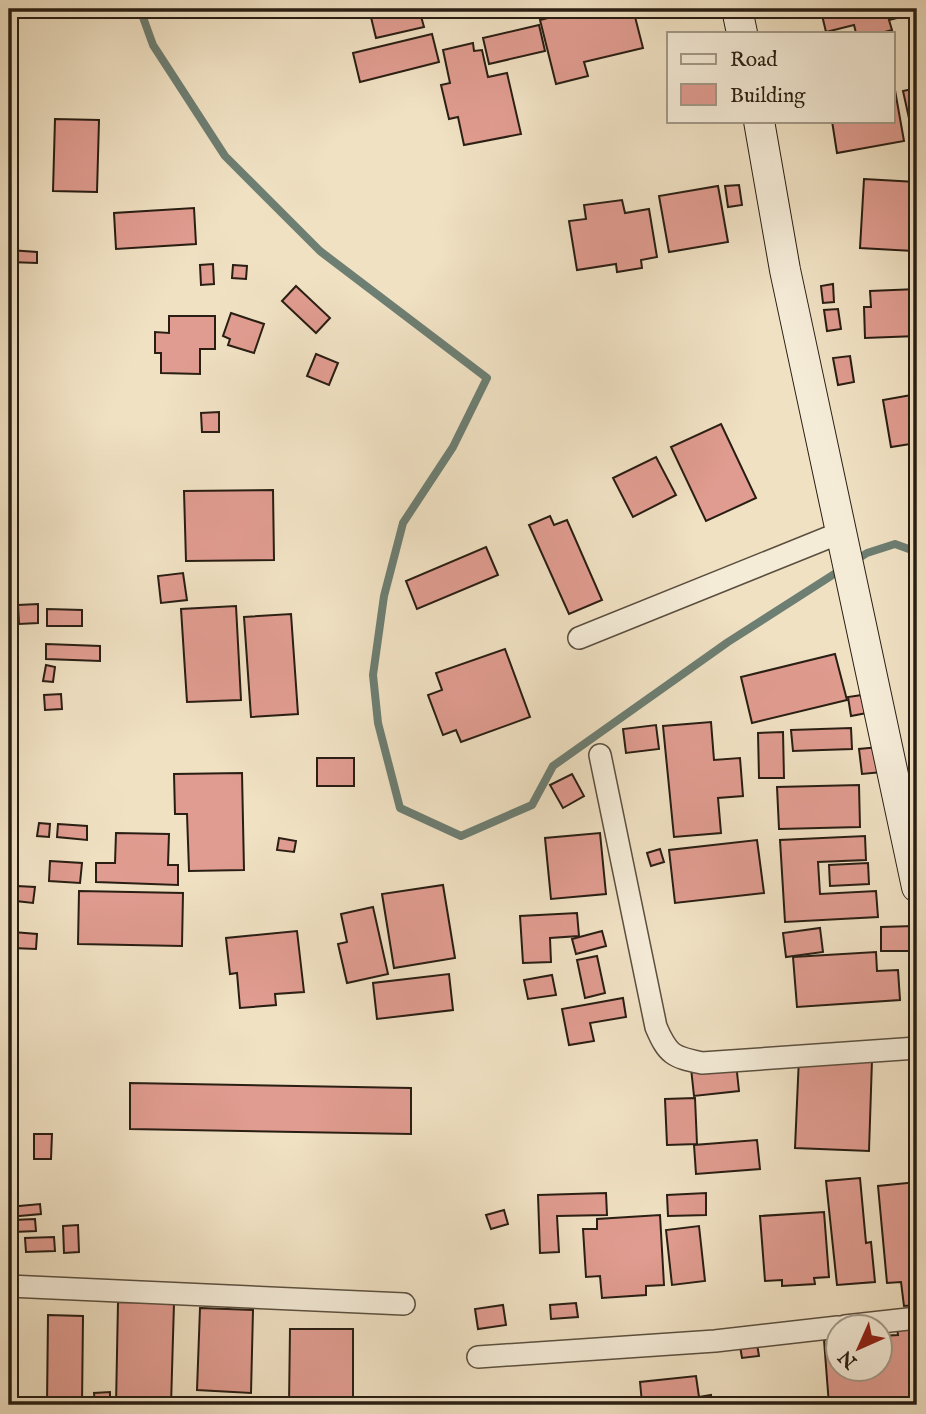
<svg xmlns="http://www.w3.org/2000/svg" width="926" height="1414" font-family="'IM FELL English',serif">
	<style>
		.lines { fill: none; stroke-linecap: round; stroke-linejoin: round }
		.stream { stroke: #6d7e72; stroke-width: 8 }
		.building { fill: #e09c90; stroke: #291e13; stroke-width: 2 }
		.street-casing { stroke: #5b4f3f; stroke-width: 24 }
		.secondary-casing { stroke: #291e13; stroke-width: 32 }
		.street { stroke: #f5ecd8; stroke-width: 21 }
		.secondary { stroke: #f5ecd8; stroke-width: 30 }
	</style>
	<rect width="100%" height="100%" fill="#f0e1c3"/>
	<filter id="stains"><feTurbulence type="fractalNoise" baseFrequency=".00286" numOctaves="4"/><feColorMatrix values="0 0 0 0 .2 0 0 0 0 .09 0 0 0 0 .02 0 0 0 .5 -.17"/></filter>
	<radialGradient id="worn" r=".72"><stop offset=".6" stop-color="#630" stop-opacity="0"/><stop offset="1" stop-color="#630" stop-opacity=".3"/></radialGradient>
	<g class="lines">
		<g class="stream">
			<polyline points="140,9 153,45 225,156 320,251 487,378 453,447 403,523 384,596 373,675 378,723 400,808 461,836 532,805 553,766 728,642 842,569"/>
			<polyline points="853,562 867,553 895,544 917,552"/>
		</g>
	</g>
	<g class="building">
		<polygon points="369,9 419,9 424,27 376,38"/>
		<polygon points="583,9 633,9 643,48 584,62 588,76 556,84 540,20"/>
		<polygon points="810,9 903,9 905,16 889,20 892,30 881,33 856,33 854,25 826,32 821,11 811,13"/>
		<polygon points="539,25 545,51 489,64 483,38"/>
		<polygon points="432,34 439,62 360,82 353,53"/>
		<polygon points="473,43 474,51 482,50 488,77 507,73 521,134 464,145 458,117 449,119 441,85 450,83 443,50"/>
		<polygon points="893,79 904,141 837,153 832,121 893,121"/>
		<polygon points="917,88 917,140 914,141 903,91"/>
		<polygon points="55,119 99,120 97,192 53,191"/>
		<polygon points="864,179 916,182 913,251 860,248"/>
		<polygon points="739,185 742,205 728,207 725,186"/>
		<polygon points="718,186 728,242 669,252 659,196"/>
		<polygon points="622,200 625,213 649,209 657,257 641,260 642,268 617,272 616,264 577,270 569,221 586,219 584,205"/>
		<polygon points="194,208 196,244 116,249 114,213"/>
		<polygon points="9,250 37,252 37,263 9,262"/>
		<polygon points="213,264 214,284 201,285 200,265"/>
		<polygon points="233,265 247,266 246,279 232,278"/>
		<polygon points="833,284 834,302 823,303 821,286"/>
		<polygon points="296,286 330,318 316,333 282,301"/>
		<polygon points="917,289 917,336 865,338 864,307 871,307 870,291"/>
		<polygon points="838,309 841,329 827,331 824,310"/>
		<polygon points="231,313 264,324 254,353 228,345 230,339 223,336"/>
		<polygon points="169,316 215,316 215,349 200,349 200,374 161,373 161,353 155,353 155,332 169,333"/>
		<polygon points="316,354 338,363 329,385 307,376"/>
		<polygon points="850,356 854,382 838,385 833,358"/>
		<polygon points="917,394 917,443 891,447 883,400"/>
		<polygon points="219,412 219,432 202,432 201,413"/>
		<polygon points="721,424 756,498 706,521 671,447"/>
		<polygon points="656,457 676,495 633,517 613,478"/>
		<polygon points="273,490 274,560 186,561 184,491"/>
		<polygon points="550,516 554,525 567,520 602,600 569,614 529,525"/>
		<polygon points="486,547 498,575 417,609 406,581"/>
		<polygon points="183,573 187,600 161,603 158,576"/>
		<polygon points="38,604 38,623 19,624 18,605"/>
		<polygon points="236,606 241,700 187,702 181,609"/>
		<polygon points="47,609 82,610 82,626 47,626"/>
		<polygon points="291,614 298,714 251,717 244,617"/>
		<polygon points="46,644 100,646 100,661 46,659"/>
		<polygon points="505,649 530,717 461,742 456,730 443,735 428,695 442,690 436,673"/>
		<polygon points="835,654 847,700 752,723 741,677"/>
		<polygon points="46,665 55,667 53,682 43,681"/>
		<polygon points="61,694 62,709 45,710 44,695"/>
		<polygon points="869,694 872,712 851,716 848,697"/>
		<polygon points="711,722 714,760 740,758 743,796 718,798 721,833 674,837 663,726"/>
		<polygon points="656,725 659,749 626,753 623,729"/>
		<polygon points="851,728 852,749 793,751 791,730"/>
		<polygon points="783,732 784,778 759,778 758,733"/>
		<polygon points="879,747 882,772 862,774 859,749"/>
		<rect x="317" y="758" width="37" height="28"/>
		<polygon points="242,773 244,870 189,871 187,814 175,814 174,774"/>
		<polygon points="572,774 584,796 563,808 550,785"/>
		<polygon points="859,785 860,827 779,829 777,787"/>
		<polygon points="39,823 50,824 49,837 37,836"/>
		<polygon points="58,824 87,826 87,840 57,837"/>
		<polygon points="116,833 169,834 168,865 178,865 178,885 96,882 96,863 115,863"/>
		<polygon points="600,833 606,894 551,899 545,838"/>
		<polygon points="865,836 866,860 818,862 820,894 876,891 878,917 785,922 780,840"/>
		<polygon points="279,838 296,841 294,852 277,850"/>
		<polygon points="757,840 764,893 675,903 669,850"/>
		<polygon points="660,849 664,862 651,866 647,853"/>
		<polygon points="50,861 82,863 80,883 49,881"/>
		<polygon points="868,863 869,884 830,886 829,865"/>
		<polygon points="443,885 455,958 394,968 382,894"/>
		<polygon points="17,886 35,887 33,903 16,901"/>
		<polygon points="79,891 183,893 182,946 78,944"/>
		<polygon points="373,907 388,974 347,983 338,944 347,942 341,914"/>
		<polygon points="577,913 579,936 550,938 551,962 523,963 520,916"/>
		<polygon points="914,926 914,951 881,951 881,927"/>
		<polygon points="820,928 823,952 786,957 783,933"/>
		<polygon points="297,931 304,992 275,994 276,1005 240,1008 237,973 230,974 226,938"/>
		<polygon points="602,931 606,946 576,954 572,939"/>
		<polygon points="13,932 37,934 36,949 12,948"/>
		<polygon points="876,952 877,971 898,970 900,1000 797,1007 793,957"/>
		<polygon points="597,956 605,993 585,998 577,960"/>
		<polygon points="449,974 453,1010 377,1019 373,983"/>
		<polygon points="552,975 556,995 528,999 524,980"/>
		<polygon points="623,998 626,1017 590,1023 594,1041 569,1045 562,1009"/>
		<polygon points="799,1057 872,1060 869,1151 795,1148"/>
		<polygon points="736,1063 739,1091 694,1096 691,1068"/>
		<polygon points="130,1083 411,1088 411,1134 130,1129"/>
		<polygon points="695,1098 697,1144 667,1145 665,1099"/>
		<polygon points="34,1134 52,1134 51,1159 34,1159"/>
		<polygon points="757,1140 760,1169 696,1174 694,1145"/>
		<polygon points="860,1178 866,1243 871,1242 875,1282 837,1285 826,1181"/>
		<polygon points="917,1182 917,1305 904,1306 901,1282 887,1283 878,1186"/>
		<polygon points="606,1193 607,1215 557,1216 559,1252 540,1253 538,1195"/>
		<polygon points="706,1193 706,1215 668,1216 667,1195"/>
		<polygon points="40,1204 41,1214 9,1217 9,1207"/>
		<polygon points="504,1210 508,1224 491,1229 486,1215"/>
		<polygon points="824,1212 829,1277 814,1278 815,1284 782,1286 782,1280 765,1281 760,1216"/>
		<polygon points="660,1215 664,1285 646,1286 646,1295 602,1298 600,1276 586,1277 583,1229 597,1229 597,1219"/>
		<polygon points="35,1219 36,1231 14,1232 13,1220"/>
		<polygon points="78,1225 79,1252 64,1253 63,1226"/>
		<polygon points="699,1226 705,1281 672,1285 666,1230"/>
		<polygon points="54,1237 55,1251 26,1252 25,1238"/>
		<polygon points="118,1302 174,1303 171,1405 116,1405"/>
		<polygon points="576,1303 578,1317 551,1319 550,1305"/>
		<polygon points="503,1305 506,1325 478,1329 475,1309"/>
		<polygon points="200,1308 253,1310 251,1393 197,1390"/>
		<polygon points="48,1315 83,1316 82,1405 47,1405"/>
		<polygon points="917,1327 917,1405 829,1405 824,1340 838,1339 838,1368 880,1368 880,1336 898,1335 897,1328"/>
		<polygon points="290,1329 353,1329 353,1405 289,1405"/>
		<polygon points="757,1344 759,1356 742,1358 740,1346"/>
		<polygon points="696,1376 699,1397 711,1395 712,1405 624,1405 642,1403 640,1382"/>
		<polygon points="110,1392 110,1405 95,1405 94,1393"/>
	</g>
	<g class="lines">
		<defs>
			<g id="street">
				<polyline points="579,638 842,532"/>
				<path d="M 600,755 L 656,1027 C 668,1055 673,1057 702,1063 L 917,1048"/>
				<polyline points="9,1286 404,1304"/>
				<polyline points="845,1326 917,1318"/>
				<polyline points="478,1357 715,1341 838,1327"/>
			</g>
			<g id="secondary">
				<polyline points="737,9 742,33"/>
				<polyline points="759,121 785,270 917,887"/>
			</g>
		</defs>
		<use href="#street" class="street-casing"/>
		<use href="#secondary" class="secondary-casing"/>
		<use href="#street" class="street"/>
		<use href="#secondary" class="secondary"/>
	</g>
	<rect width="926" height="1414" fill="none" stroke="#f0e1c3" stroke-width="35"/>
	<rect x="10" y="10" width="905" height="1393" fill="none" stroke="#291e13" stroke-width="3.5"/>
	<rect x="18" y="18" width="891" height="1379" fill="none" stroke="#291e13" stroke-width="2"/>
	<rect x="667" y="32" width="228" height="91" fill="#f5ecd8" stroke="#a39a89" stroke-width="2"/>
	<rect x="681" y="54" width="35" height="10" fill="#f5ecd8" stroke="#a39a89" stroke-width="2"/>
	<text x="730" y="66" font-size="21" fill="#291e13">Road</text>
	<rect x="681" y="84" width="35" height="21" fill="#e09c90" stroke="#a39a89" stroke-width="2"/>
	<text x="730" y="102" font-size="21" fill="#291e13">Building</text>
	<g transform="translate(859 1348) rotate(225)"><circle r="33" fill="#f5ecd8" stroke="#a39a89" stroke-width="2"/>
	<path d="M0-5L12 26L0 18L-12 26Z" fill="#8f2418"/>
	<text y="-10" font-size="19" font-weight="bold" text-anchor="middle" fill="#291e13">N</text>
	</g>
	<rect width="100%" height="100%" filter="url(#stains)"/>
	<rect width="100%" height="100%" fill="url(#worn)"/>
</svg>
